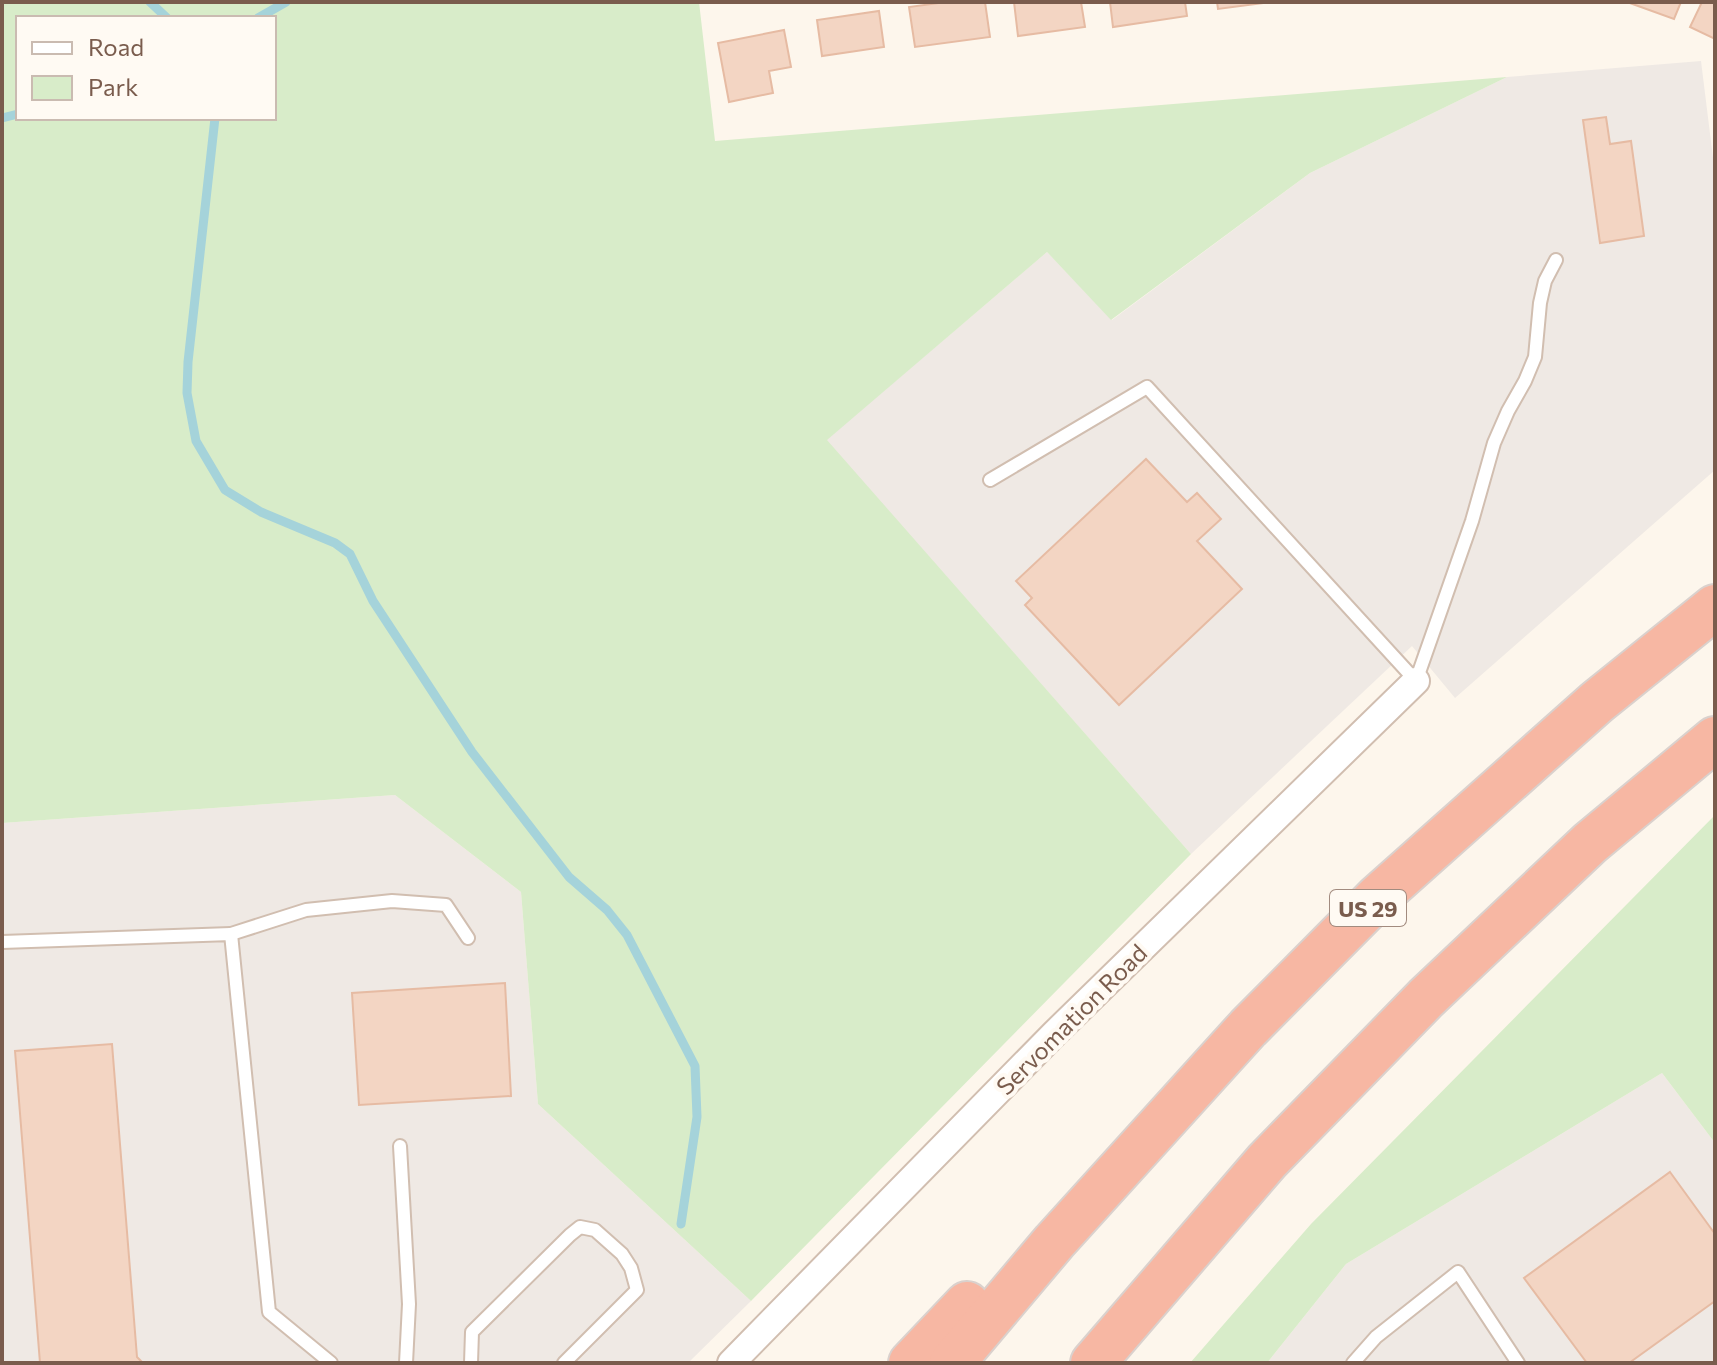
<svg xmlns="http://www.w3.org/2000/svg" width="1717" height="1365" font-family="Commissioner,sans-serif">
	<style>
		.industrial { fill: #efe9e4 }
		.green { fill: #d8ecc9; fill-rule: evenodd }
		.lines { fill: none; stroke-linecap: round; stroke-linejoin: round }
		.stream { stroke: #a5d3da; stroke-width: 9 }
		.building { fill: #f3d5c3; stroke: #e6bba3; stroke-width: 2 }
		.lane-casing { stroke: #d1beb0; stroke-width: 16 }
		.street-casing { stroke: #d1beb0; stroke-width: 30 }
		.highway-casing { stroke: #dad1cd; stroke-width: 48 }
		.lane { stroke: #fff; stroke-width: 12 }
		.street { stroke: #fff; stroke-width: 26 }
		.highway { stroke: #f7b7a3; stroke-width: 44 }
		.labels { text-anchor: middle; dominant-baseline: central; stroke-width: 8; stroke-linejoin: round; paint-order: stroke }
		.shield { fill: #fffaf3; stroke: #a28b7f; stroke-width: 2 }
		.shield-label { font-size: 22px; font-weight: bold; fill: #7a5c4d }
		.street-label { font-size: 24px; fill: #7a5c4d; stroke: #fffaf3 }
	</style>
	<rect width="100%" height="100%" fill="#fdf6ec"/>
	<g class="industrial">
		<polygon points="1701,61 1715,174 1715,470 1455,698 1412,646 1191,854 826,440 1047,252 1112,320 1310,173 1507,77"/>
		<polygon points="395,795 521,892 538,1104 751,1301 688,1363 2,1363 2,823"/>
		<polygon points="1662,1073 1715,1143 1715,1363 1267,1363 1346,1264"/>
	</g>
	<g class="green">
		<path d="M 2,2 L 699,2 L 715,141 L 1507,77 L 1310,173 L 1111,320 L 1047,252 L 827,440 L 1191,854 L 751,1301 L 538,1104 L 521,892 L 395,795 L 2,823 ZM 18,18 L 274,18 L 274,118 L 18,118 Z"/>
		<polygon points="1715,815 1715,1143 1662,1073 1346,1264 1267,1363 1190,1363 1311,1224"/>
	</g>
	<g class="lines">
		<g class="stream">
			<polyline points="150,2 167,18"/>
			<polyline points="258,18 286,2"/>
			<polyline points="2,118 18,114"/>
			<polyline points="215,118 188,362 187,393 196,441 225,490 261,512 335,543 350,554 373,601 472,752 569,877 607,910 627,935 695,1066 697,1117 681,1224"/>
		</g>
	</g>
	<g class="building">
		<polygon points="946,2 985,2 990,37 915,47 909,7"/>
		<polygon points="1014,2 1081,2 1085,27 1018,36"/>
		<polygon points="1110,2 1185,2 1187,16 1113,27"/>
		<polygon points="1217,2 1271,2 1218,9"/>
		<polygon points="1627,2 1681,2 1674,19"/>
		<polygon points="1702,2 1715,2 1715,39 1690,27"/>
		<polygon points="879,11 884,47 822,56 817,20"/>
		<polygon points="784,30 791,67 769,71 773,93 729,102 718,43"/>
		<polygon points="1606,117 1610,144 1631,141 1644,236 1600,243 1583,120"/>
		<polygon points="1146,459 1187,502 1197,493 1221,519 1197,541 1242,589 1119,705 1025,605 1032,598 1016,581"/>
		<polygon points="505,983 511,1096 359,1105 352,993"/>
		<polygon points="112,1044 137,1357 143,1363 40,1363 15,1051"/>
		<polygon points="1670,1172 1715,1234 1715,1301 1629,1363 1587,1363 1524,1278"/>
	</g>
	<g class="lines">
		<defs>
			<g id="lane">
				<polyline points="990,480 1147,387 1416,681 1472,521 1494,443 1508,411 1525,381 1535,357 1540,303 1545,281 1556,260"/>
				<polyline points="231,934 306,910 392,901 446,905 468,938"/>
				<polyline points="2,942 231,934 269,1312 331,1363"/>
				<polyline points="400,1146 409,1304 406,1363"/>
				<polyline points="471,1363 472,1332 570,1235 580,1227 595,1230 622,1254 631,1268 637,1290 564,1363"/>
				<polyline points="1353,1363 1376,1337 1458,1272 1518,1363"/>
			</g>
			<polyline id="street" points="731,1363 1054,1034 1416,681"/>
			<g id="highway">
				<polyline points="911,1363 967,1304"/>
				<polyline points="952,1363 1054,1242 1248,1028 1378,897 1597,702 1715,607"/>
				<polyline points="1093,1363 1267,1161 1426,998 1590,843 1715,739"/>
			</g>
		</defs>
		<use href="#lane" class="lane-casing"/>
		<use href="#street" class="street-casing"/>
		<use href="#highway" class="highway-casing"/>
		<use href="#lane" class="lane"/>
		<use href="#street" class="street"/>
		<use href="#highway" class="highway"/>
	</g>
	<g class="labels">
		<rect class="shield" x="1330" y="890" width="76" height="36" rx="6"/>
		<g class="shield-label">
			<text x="1368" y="908">US 29</text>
		</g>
		<g class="street-label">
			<text transform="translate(1071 1019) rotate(-45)">Servomation Road</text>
		</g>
	</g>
	<rect width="1717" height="1365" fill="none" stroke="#7a5c4d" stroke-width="8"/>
	<rect x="16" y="16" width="260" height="104" fill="#fffaf3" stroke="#cabbb1" stroke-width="2"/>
	<rect x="32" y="42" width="40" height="12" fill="#ffffff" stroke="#cabbb1" stroke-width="2"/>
	<text x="88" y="56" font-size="24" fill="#7a5c4d">Road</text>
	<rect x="32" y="76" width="40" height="24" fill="#d8ecc9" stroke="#cabbb1" stroke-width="2"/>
	<text x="88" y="96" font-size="24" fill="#7a5c4d">Park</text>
</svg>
